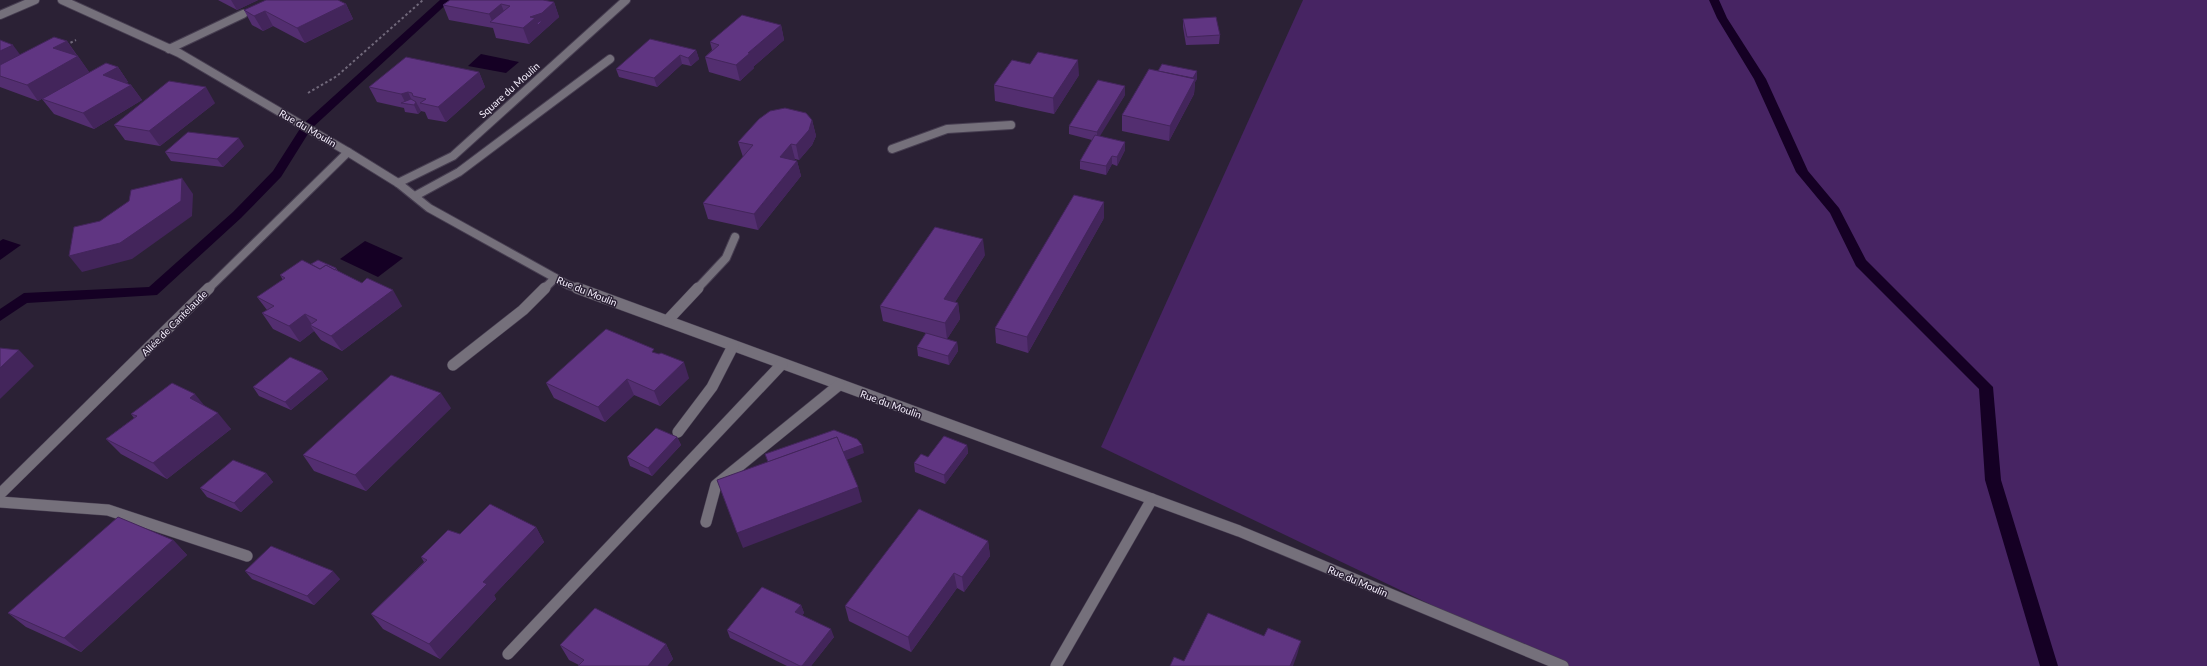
<svg xmlns="http://www.w3.org/2000/svg" width="2207" height="666" font-family="Lato,sans-serif">
	<style>
		.green { fill: #472463 }
		.water { fill: #150024 }
		.lines { fill: none; stroke-linecap: round; stroke-linejoin: round }
		.stream { fill: #150024; fill-rule: evenodd }
		.minor-far1-casing { stroke: #473e51; stroke-width: 10 }
		.minor-casing { stroke: #473e51; stroke-width: 12 }
		.path { stroke: #71697b; stroke-width: 2; stroke-dasharray: 2.5 2.5; stroke-linecap: butt }
		.minor-far1 { stroke: #75707b; stroke-width: 8 }
		.minor { stroke: #75707b; stroke-width: 11 }
		.wall { fill: #532e70 }
		.shaded-wall { fill: #43255b }
		.building { fill: #603582; stroke: #43255b }
		.labels { text-anchor: middle; dominant-baseline: central; stroke-width: 3; stroke-linejoin: round; paint-order: stroke }
		.street-label { font-size: 10px; fill: #f4eefc; stroke: #2b2135 }
	</style>
	<rect width="100%" height="100%" fill="#2b2135"/>
	<polygon class="green" points="1303,0 2207,0 2207,666 1559,666 1101,447"/>
	<g class="water">
		<polygon points="481,54 519,62 506,73 468,66"/>
		<polygon points="3,239 21,245 0,260 0,241"/>
		<polygon points="365,241 403,258 378,277 340,259"/>
	</g>
	<g class="lines">
		<g class="stream">
			<polygon points="440,0 451,0 311,129 281,177 241,218 157,295 27,303 0,321 0,309 24,293 149,287 233,212 273,171 303,124"/>
			<polygon points="1709,0 1719,0 1727,18 1766,79 1808,171 1839,208 1866,260 1993,387 2001,480 2058,666 2040,666 1985,480 1979,389 1856,266 1830,213 1796,172 1754,79 1717,18"/>
		</g>
		<defs>
			<g id="minor-far1">
				<polyline points="62,0 179,53 348,152 398,183 429,208 568,285 580,289"/>
				<polyline points="0,15 35,0"/>
				<polyline points="169,49 243,14"/>
				<polyline points="892,149 947,129 1011,125"/>
				<polyline points="398,183 453,156 626,0"/>
				<polyline points="415,196 459,172 610,59"/>
				<polyline points="208,289 348,152"/>
				<polyline points="544,289 555,278"/>
				<polyline points="697,289 726,258 735,237"/>
			</g>
			<g id="minor">
				<polyline points="577,288 1239,531 1563,666"/>
				<polyline points="667,321 698,288"/>
				<polyline points="453,365 523,310 545,288"/>
				<polyline points="678,432 712,387 733,346"/>
				<polyline points="0,494 209,288"/>
				<polyline points="0,502 108,510 247,556"/>
				<polyline points="706,522 716,485 839,385"/>
				<polyline points="508,654 782,364"/>
				<polyline points="1056,666 1152,499"/>
			</g>
		</defs>
		<use href="#minor-far1" class="minor-far1-casing"/>
		<use href="#minor" class="minor-casing"/>
		<g class="path">
			<polyline points="66,45 76,40"/>
			<polyline points="308,93 337,76 423,0"/>
		</g>
		<use href="#minor-far1" class="minor-far1"/>
		<use href="#minor" class="minor"/>
	</g>
	<g class="wall">
		<polygon points="218,0 258,0 237,10"/>
		<polygon points="554,2 559,17 529,44 496,38 493,28 449,20 443,5"/>
		<polygon points="346,4 353,19 305,43 273,26 263,31 252,25 244,10"/>
		<polygon points="1183,19 1220,35 1219,44 1186,45 1183,27"/>
		<polygon points="781,25 784,40 753,67 754,68 740,81 709,72 705,57 712,50 710,42"/>
		<polygon points="0,40 20,55 67,41 89,72 38,101 0,87"/>
		<polygon points="696,50 699,59 691,66 682,64 657,87 619,77 616,69"/>
		<polygon points="118,67 128,82 126,83 131,85 142,100 94,129 54,114 42,99"/>
		<polygon points="479,72 485,87 446,122 428,119 425,112 421,111 418,114 405,112 404,108 377,102 369,87"/>
		<polygon points="1079,75 1054,114 995,101 994,85"/>
		<polygon points="1197,79 1195,82 1194,94 1169,141 1122,131 1122,115"/>
		<polygon points="1125,95 1099,136 1125,142 1125,150 1117,166 1112,164 1106,175 1080,169 1080,161 1092,140 1069,134 1069,126"/>
		<polygon points="215,103 160,146 125,140 114,125"/>
		<polygon points="812,120 816,136 812,145 799,160 795,159 794,160 797,161 801,176 758,230 708,219 703,203 743,157 738,142"/>
		<polygon points="244,146 223,167 171,161 165,152"/>
		<polygon points="1104,218 1028,353 996,343 995,328"/>
		<polygon points="985,255 955,302 958,303 960,319 947,339 957,342 958,351 949,365 918,356 917,347 926,333 883,321 880,306"/>
		<polygon points="311,264 336,268 338,271 402,306 342,351 321,340 314,331 300,342 273,329 262,313 267,310 257,297 283,280 280,275"/>
		<polygon points="656,353 689,378 660,406 634,395 605,422 554,398 546,383"/>
		<polygon points="322,371 328,379 291,410 259,396 253,387"/>
		<polygon points="205,406 231,429 167,479 121,454 106,439 134,418 131,414"/>
		<polygon points="451,408 366,491 314,471 303,455"/>
		<polygon points="677,437 681,445 652,476 630,466 627,457"/>
		<polygon points="967,445 968,453 945,484 915,472 914,463 928,457"/>
		<polygon points="266,473 273,482 241,512 207,497 200,488"/>
		<polygon points="536,527 544,542 494,595 496,599 440,659 383,629 371,614 424,562 421,557 460,534"/>
		<polygon points="173,540 187,555 81,652 26,627 8,613"/>
		<polygon points="988,541 990,556 964,592 957,588 911,652 849,621 845,606"/>
		<polygon points="245,571 340,579 314,605 252,579"/>
		<polygon points="801,605 804,613 802,615 834,637 811,666 787,666 730,638 727,630"/>
		<polygon points="666,644 673,659 667,666 578,666 579,665 569,660 560,645"/>
	</g>
	<g class="shaded-wall">
		<polygon points="231,0 258,0 237,10"/>
		<polygon points="554,2 559,17 529,44 523,28 530,17"/>
		<polygon points="346,4 353,19 305,43 297,28"/>
		<polygon points="501,4 507,19 493,23 489,14"/>
		<polygon points="265,11 273,26 263,31 254,16"/>
		<polygon points="781,25 784,40 753,67 754,68 740,81 736,65 748,53"/>
		<polygon points="67,41 77,56 53,48"/>
		<polygon points="13,45 24,60 0,73 0,51"/>
		<polygon points="696,50 699,59 691,66 688,58"/>
		<polygon points="680,55 682,64 657,87 654,78"/>
		<polygon points="78,56 89,72 38,101 27,85"/>
		<polygon points="1078,60 1079,75 1054,114 1053,98"/>
		<polygon points="118,67 128,82 114,91 103,75"/>
		<polygon points="1197,71 1197,79 1195,82 1194,94 1169,141 1170,126 1189,85"/>
		<polygon points="479,72 485,87 446,122 438,107"/>
		<polygon points="131,85 142,100 94,129 83,113"/>
		<polygon points="1125,86 1125,95 1097,141 1097,132"/>
		<polygon points="206,87 215,103 160,146 149,131"/>
		<polygon points="408,92 414,105 416,102 421,111 418,114 414,105 406,104 401,94"/>
		<polygon points="812,120 816,136 812,145 799,160 796,145"/>
		<polygon points="239,138 244,146 223,167 217,159"/>
		<polygon points="1125,142 1125,150 1117,166 1117,157"/>
		<polygon points="791,144 795,159 784,172 780,157"/>
		<polygon points="1112,156 1112,164 1106,175 1106,166"/>
		<polygon points="797,161 801,176 758,230 754,214"/>
		<polygon points="182,178 193,194 192,216 132,259 82,272 69,256"/>
		<polygon points="1104,202 1104,218 1028,353 1027,337"/>
		<polygon points="983,239 985,255 947,315 944,299"/>
		<polygon points="393,290 402,306 342,351 331,336"/>
		<polygon points="958,303 960,319 947,339 945,323"/>
		<polygon points="305,314 313,326 310,325 314,331 300,342 289,326"/>
		<polygon points="957,342 958,351 949,365 948,356"/>
		<polygon points="19,350 34,366 0,399 0,368"/>
		<polygon points="684,362 689,378 660,406 654,391"/>
		<polygon points="322,371 328,379 291,410 285,402"/>
		<polygon points="627,379 634,395 605,422 598,407"/>
		<polygon points="441,393 451,408 366,491 355,475"/>
		<polygon points="195,394 208,410 190,398"/>
		<polygon points="218,413 231,429 167,479 153,463"/>
		<polygon points="677,437 681,445 652,476 648,468"/>
		<polygon points="862,445 864,453 844,461 842,452"/>
		<polygon points="967,445 968,453 945,484 944,475"/>
		<polygon points="266,473 273,482 241,512 234,503"/>
		<polygon points="858,487 862,502 743,548 737,533"/>
		<polygon points="536,527 544,542 494,595 496,599 440,659 429,644 483,582"/>
		<polygon points="173,540 187,555 81,652 64,638"/>
		<polygon points="988,541 990,556 964,592 962,577"/>
		<polygon points="333,571 340,579 314,605 307,596"/>
		<polygon points="954,573 957,588 911,652 908,637"/>
		<polygon points="801,605 804,613 798,621 795,612"/>
		<polygon points="831,629 834,637 811,666 802,666"/>
		<polygon points="1301,641 1297,655 1293,666 1290,666"/>
		<polygon points="666,644 673,659 667,666 648,666"/>
	</g>
	<g class="building">
		<polygon points="266,0 338,0 346,4 297,28 265,11 254,16 244,10"/>
		<polygon points="450,0 543,0 554,2 542,13 530,17 535,18 523,28 490,22 510,6 501,4 489,14 443,5"/>
		<polygon points="742,15 781,25 748,53 750,53 736,65 705,57 719,45 710,42"/>
		<polygon points="1216,17 1220,35 1187,37 1183,19"/>
		<polygon points="544,19 538,25 537,23"/>
		<polygon points="54,37 67,41 53,48 78,56 27,85 0,76 0,65"/>
		<polygon points="650,39 696,50 688,58 680,55 654,78 616,69"/>
		<polygon points="0,40 13,45 0,51"/>
		<polygon points="1038,52 1078,60 1053,98 994,85 1012,60 1030,64"/>
		<polygon points="406,57 479,72 438,107 420,103 426,99 413,96 412,93 408,92 401,94 369,87"/>
		<polygon points="106,63 118,67 103,75 131,85 83,113 42,99"/>
		<polygon points="1162,64 1197,71 1193,78 1158,71"/>
		<polygon points="1149,69 1195,79 1170,126 1122,115"/>
		<polygon points="1098,80 1125,86 1097,132 1069,126"/>
		<polygon points="169,81 206,87 149,131 114,125"/>
		<polygon points="411,99 416,102 414,105 401,103"/>
		<polygon points="785,108 806,113 812,120 809,130 796,145 791,144 780,157 797,161 754,214 703,203 753,145 738,142 759,119 770,111"/>
		<polygon points="188,132 239,138 217,159 165,152"/>
		<polygon points="1095,135 1125,142 1117,157 1112,156 1106,166 1080,161"/>
		<polygon points="182,178 181,201 120,243 69,256 74,227 100,221 129,201 131,190"/>
		<polygon points="1074,195 1104,202 1027,337 995,328"/>
		<polygon points="935,227 983,239 944,299 958,303 945,323 880,306"/>
		<polygon points="302,260 320,269 326,265 362,283 367,278 393,290 331,336 310,325 317,320 305,314 289,326 262,313 274,306 257,297 285,278 280,275"/>
		<polygon points="318,260 336,268 335,270 326,265 320,269 311,264"/>
		<polygon points="606,329 654,349 652,352 659,354 661,353 684,362 654,391 627,379 598,407 546,383"/>
		<polygon points="926,333 957,342 948,356 917,347"/>
		<polygon points="0,348 19,350 0,368"/>
		<polygon points="290,357 322,371 285,402 253,387"/>
		<polygon points="391,375 441,393 355,475 303,455"/>
		<polygon points="172,383 195,394 190,398 218,413 153,463 106,439 137,416 131,414"/>
		<polygon points="656,428 677,437 648,468 627,457"/>
		<polygon points="834,430 857,439 862,445 843,452 837,437 768,462 765,454"/>
		<polygon points="944,436 967,445 944,475 914,463 921,454 928,457"/>
		<polygon points="837,437 858,487 737,533 717,480"/>
		<polygon points="233,460 266,473 234,503 200,488"/>
		<polygon points="490,504 536,527 483,582 487,584 429,644 371,614 427,560 421,557 448,530 460,534"/>
		<polygon points="919,509 988,541 962,577 954,573 908,637 845,606"/>
		<polygon points="118,517 173,540 64,638 8,613"/>
		<polygon points="271,546 333,571 307,596 245,571"/>
		<polygon points="762,587 801,605 795,612 831,629 802,666 800,666 727,630"/>
		<polygon points="595,608 666,644 648,666 578,666 584,660 560,645"/>
		<polygon points="1208,613 1264,636 1268,628 1301,641 1290,666 1170,666 1174,657 1184,661"/>
	</g>
	<g class="labels">
		<g class="street-label">
			<text transform="translate(509 90) rotate(-42)">Square du Moulin</text>
			<text transform="translate(308 128) rotate(30)">Rue du Moulin</text>
			<text transform="translate(587 291) rotate(22)">Rue du Moulin</text>
			<text transform="translate(174 323) rotate(-45)">Allée de Cantelaude</text>
			<text transform="translate(891 404) rotate(20)">Rue du Moulin</text>
			<text transform="translate(1358 581) rotate(23)">Rue du Moulin</text>
		</g>
	</g>
</svg>
